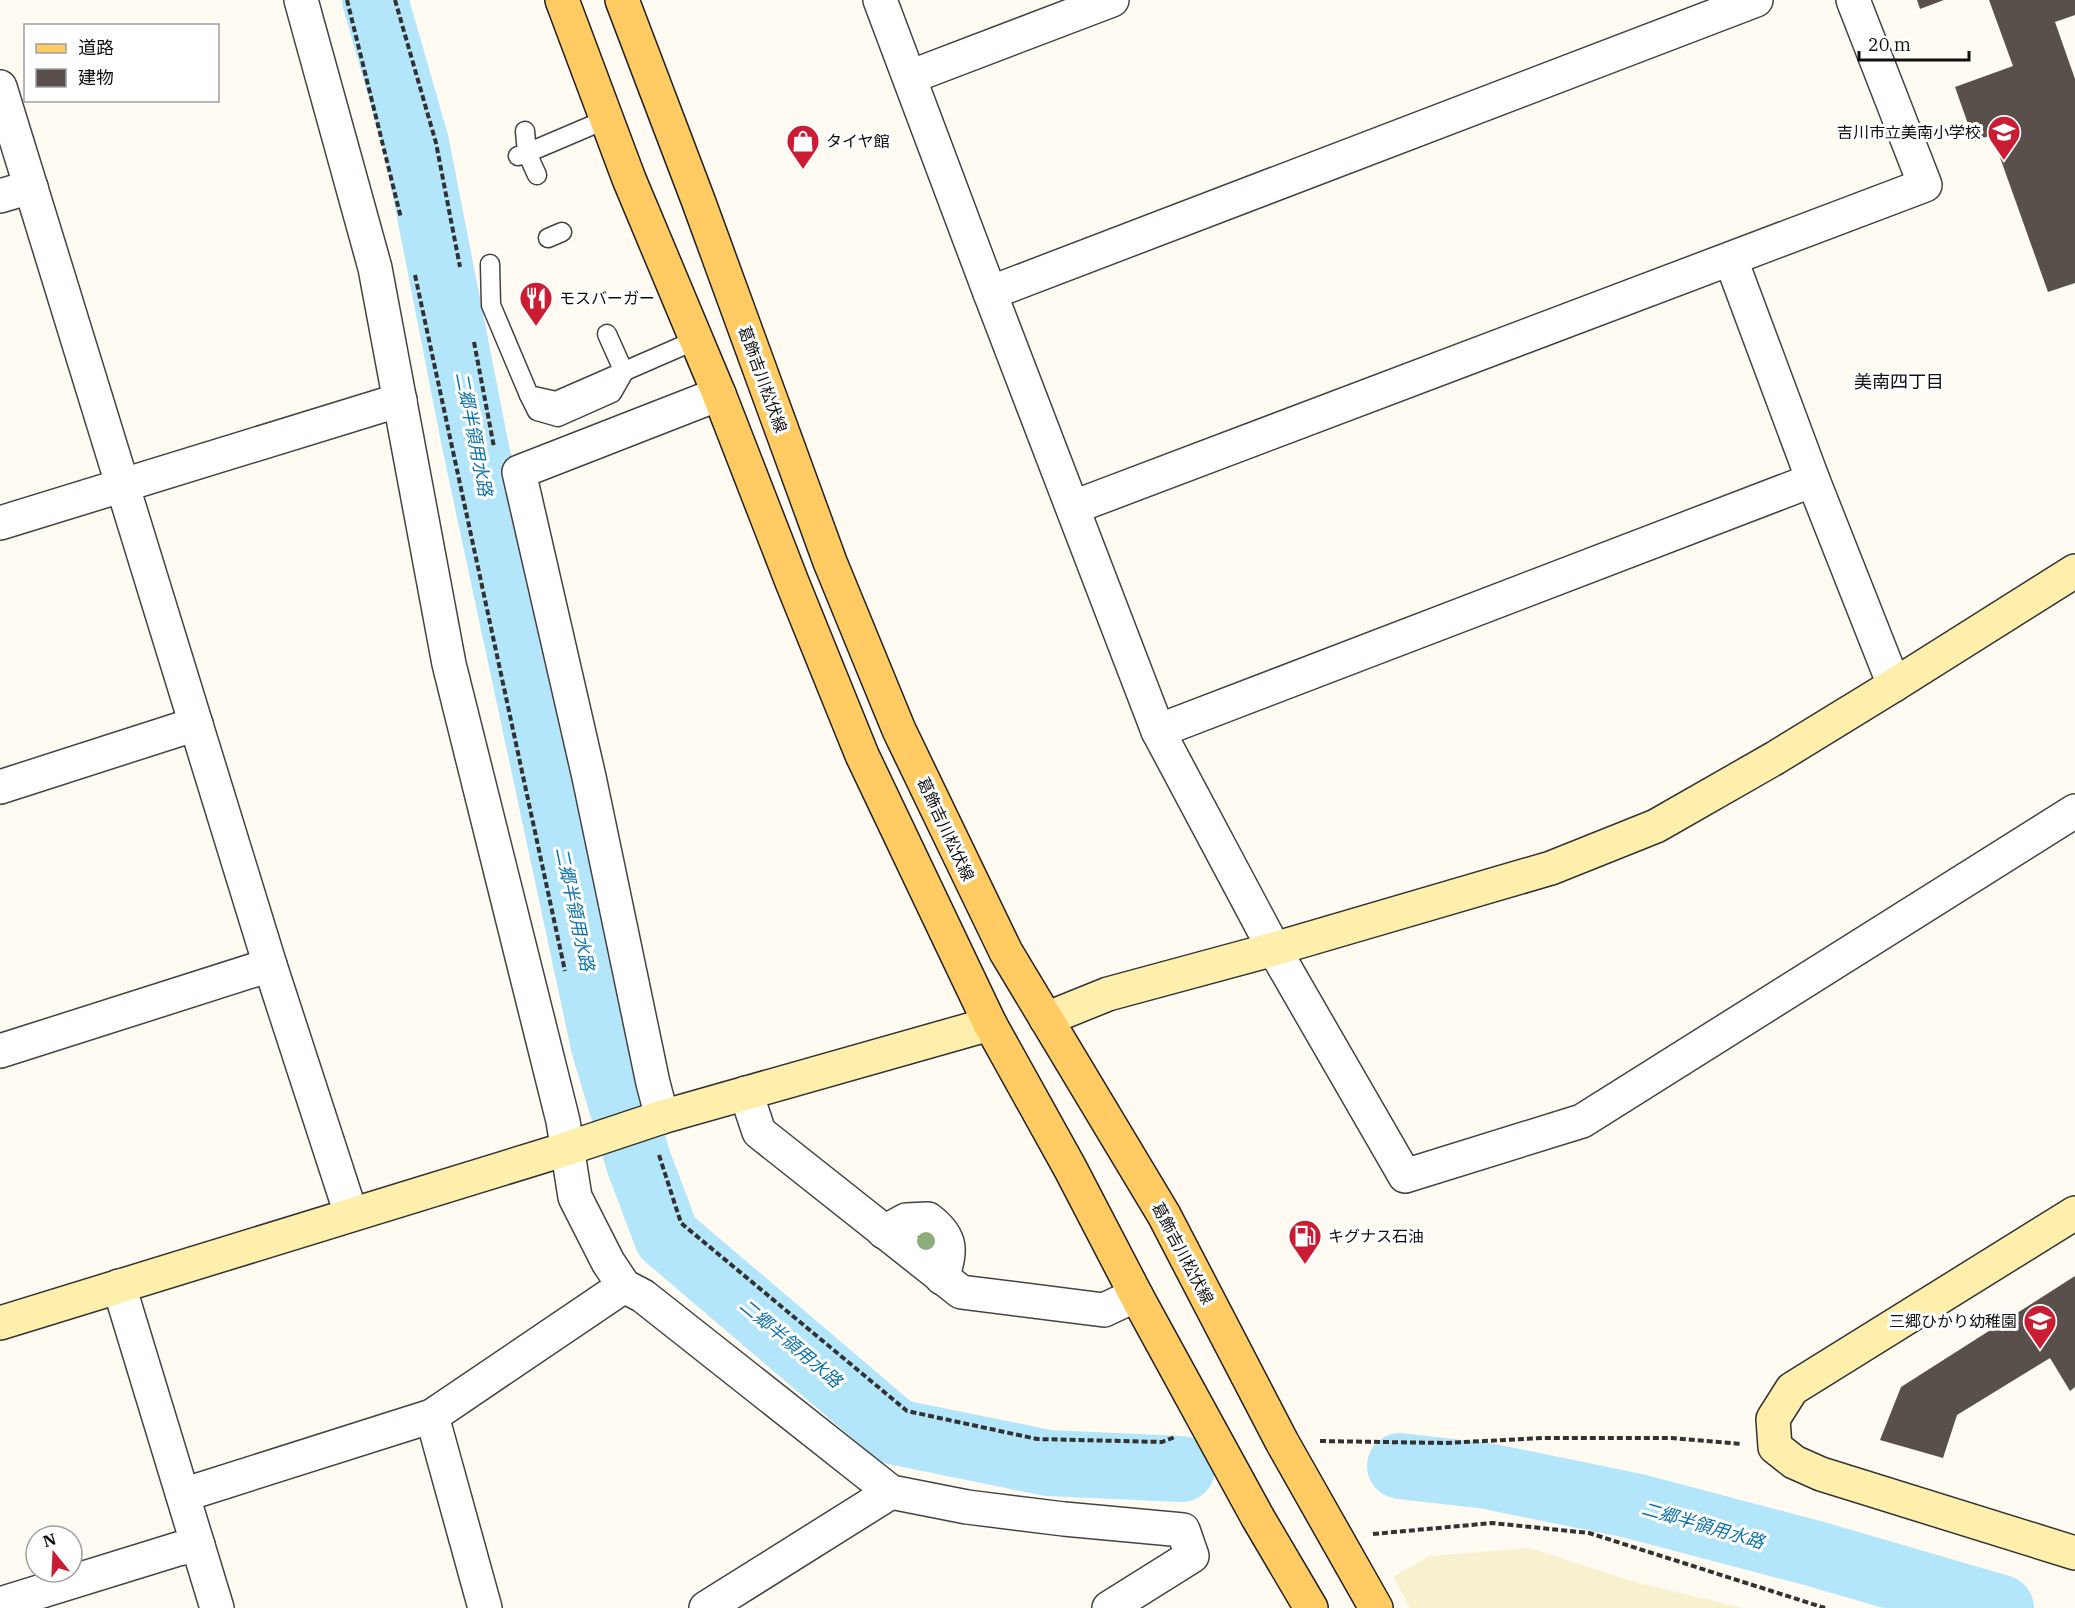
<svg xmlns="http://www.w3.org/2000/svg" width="2075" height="1608" font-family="'IBM Plex Serif','Noto Sans JP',serif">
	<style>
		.farmland { fill: #f7f1d0 }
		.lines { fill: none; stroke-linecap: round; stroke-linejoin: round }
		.river { stroke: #b3e6fa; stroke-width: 66 }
		.building { fill: #594f4b }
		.lane-casing { stroke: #434343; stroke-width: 21 }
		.street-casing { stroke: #434343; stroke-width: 36 }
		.secondary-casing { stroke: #323232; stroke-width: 36 }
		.primary-casing { stroke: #212121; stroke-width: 36 }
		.path { stroke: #323232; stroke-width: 4; stroke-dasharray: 6 3; stroke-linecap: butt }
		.lane { stroke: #fff; stroke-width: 18 }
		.street { stroke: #fff; stroke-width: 33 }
		.secondary { stroke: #ffefad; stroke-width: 33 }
		.primary { stroke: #ffcb62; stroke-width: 33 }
		.tree { fill: #8ead7b }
		.labels { text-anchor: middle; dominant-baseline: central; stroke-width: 6; stroke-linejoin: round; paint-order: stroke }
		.poi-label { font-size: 16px; fill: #101010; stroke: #fff; text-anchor: start }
		.street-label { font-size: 16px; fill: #101010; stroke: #fff }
		.neighbourhood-label { font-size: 18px; fill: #101010; stroke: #fff }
		.water-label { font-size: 18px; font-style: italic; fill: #0f74ab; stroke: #fff }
	</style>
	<rect width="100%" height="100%" fill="#fffbf2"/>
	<polygon class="farmland" points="1529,1548 1635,1582 1743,1608 1410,1608 1393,1577 1429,1556"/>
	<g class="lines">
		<g class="river">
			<polyline points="375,0 416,143 475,444 604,1046 639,1163 667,1237 896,1432 1048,1463 1182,1469"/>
			<polyline points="1400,1466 1487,1476 1634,1506 1816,1554 2001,1608"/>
		</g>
	</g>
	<g class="building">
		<polygon points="1917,0 1944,0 1920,9"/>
		<polygon points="1989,0 2075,0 2075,15 2055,22 2075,79 2075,283 2048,292 1992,135 1974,141 1955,87 2013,66"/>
		<polygon points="2075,1276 2075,1387 2070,1391 2050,1358 1957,1415 1943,1458 1880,1440 1901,1387"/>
	</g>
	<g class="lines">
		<defs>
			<g id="lane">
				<polyline points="518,156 527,153 525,131"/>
				<polyline points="537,175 527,153 607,119"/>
				<polyline points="548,238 562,232"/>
				<polyline points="490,264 491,305 529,395 556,401 696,340"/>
				<polyline points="607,334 624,372"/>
				<polyline points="529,395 537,411 558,417 612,393 624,372"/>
			</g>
			<g id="street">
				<polyline points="301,0 375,268 449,664 563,1121 575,1197 608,1262 624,1286 643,1296 891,1492 967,1507 1064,1519 1183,1530 1192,1556 1109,1608"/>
				<polyline points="880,0 990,293 1158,731 1274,949 1405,1176 1582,1121 2075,811"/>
				<polyline points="910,77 1112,0"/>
				<polyline points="0,87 270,965 351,1214"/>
				<polyline points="0,196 31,187"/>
				<polyline points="1731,260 1813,480 1894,685"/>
				<polyline points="990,293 1756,0"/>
				<polyline points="1074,507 1925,185 1853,0"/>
				<polyline points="0,523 400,400"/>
				<polyline points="1158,731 1813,480"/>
				<polyline points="0,787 196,724"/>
				<polyline points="0,1051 270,965"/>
				<polyline points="746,1093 759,1132 961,1292 1104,1310 1136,1295"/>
				<polyline points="662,1117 653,1083 589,777 519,472 719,394"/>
				<path d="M 884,1232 L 906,1220 L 928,1219 C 953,1238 951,1251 942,1278"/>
				<polyline points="119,1286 217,1608"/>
				<polyline points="432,1416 485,1608"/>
				<polyline points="183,1495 432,1416 624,1286"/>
				<polyline points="0,1604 178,1549 198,1545"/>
				<polyline points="706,1608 891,1492"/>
			</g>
			<g id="secondary">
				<polyline points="1046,1019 1108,994 1274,949 1551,868 1656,826 1775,758 1894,685 2075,571"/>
				<polyline points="2075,1213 1792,1389 1773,1419 1775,1447 1794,1462 1821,1474 2075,1553"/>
				<polyline points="0,1323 566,1149 662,1117 990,1024"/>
			</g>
			<g id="primary">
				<polyline points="562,0 629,179 719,394 792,582 862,755 990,1024 1070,1168 1136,1295 1258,1518 1311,1608"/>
				<polyline points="622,0 698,200 830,562 899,730 1006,952 1164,1215 1282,1442 1376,1608"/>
			</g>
		</defs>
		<use href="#lane" class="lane-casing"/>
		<use href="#street" class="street-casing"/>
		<use href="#secondary" class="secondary-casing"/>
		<use href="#primary" class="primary-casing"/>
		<g class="path">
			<polyline points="347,0 401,218"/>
			<polyline points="395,0 436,143 460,267"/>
			<polyline points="415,275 565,971"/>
			<polyline points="474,342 494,447"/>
			<polyline points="659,1155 681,1223 907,1411 1037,1439 1162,1442 1175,1437"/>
			<polyline points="1320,1441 1446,1443 1543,1438 1672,1438 1741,1444"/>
			<polyline points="1373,1534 1492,1523 1589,1533 1825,1608"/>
		</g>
		<use href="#lane" class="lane"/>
		<use href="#street" class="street"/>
		<use href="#secondary" class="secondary"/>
		<use href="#primary" class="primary"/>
	</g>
	<circle class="tree" cx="926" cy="1241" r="9"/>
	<defs>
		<symbol id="school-pin" viewBox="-11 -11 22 30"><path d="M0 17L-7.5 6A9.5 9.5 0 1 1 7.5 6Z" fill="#ca1d34" stroke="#fff"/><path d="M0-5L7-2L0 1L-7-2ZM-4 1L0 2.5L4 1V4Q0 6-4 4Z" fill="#fff"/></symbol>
		<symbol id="shop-pin" viewBox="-11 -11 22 30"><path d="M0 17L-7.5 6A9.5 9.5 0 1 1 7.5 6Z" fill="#ca1d34" stroke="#fff"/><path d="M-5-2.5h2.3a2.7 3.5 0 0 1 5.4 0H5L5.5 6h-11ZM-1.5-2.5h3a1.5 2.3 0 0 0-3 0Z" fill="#fff"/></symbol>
		<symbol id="restaurant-pin" viewBox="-11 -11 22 30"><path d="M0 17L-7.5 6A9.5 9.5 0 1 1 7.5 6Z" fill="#ca1d34" stroke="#fff"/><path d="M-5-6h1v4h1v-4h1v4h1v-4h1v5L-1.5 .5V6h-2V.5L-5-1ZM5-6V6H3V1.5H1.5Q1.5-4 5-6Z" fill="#fff"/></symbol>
		<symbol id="fuel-pin" viewBox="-11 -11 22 30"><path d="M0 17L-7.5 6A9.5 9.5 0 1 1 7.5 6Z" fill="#ca1d34" stroke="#fff"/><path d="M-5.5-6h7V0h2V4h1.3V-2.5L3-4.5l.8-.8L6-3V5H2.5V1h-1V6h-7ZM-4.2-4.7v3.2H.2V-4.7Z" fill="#fff"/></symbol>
	</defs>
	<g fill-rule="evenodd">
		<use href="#school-pin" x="1985" y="113" width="38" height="52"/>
		<use href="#shop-pin" x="784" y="122" width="38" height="52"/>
		<use href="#restaurant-pin" x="517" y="279" width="38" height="52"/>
		<use href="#fuel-pin" x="1286" y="1217" width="38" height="52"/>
		<use href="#school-pin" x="2021" y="1302" width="38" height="52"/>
	</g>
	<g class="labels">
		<g class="poi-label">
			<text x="1981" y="132" text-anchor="end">吉川市立美南小学校</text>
			<text x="826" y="141">タイヤ館</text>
			<text x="559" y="298">モスバーガー</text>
			<text x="1328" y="1236">キグナス石油</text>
			<text x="2017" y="1321" text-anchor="end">三郷ひかり幼稚園</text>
		</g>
		<g class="street-label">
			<text transform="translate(763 379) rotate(70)">葛飾吉川松伏線</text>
			<text transform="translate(946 829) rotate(65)">葛飾吉川松伏線</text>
			<text transform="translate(1183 1253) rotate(62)">葛飾吉川松伏線</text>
		</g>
		<g class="neighbourhood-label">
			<text x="1899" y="381">美南四丁目</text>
		</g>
		<g class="water-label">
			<text transform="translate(474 434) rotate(79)">二郷半領用水路</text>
			<text transform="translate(575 909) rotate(78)">二郷半領用水路</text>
			<text transform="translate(791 1343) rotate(40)">二郷半領用水路</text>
			<text transform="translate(1703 1525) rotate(16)">二郷半領用水路</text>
		</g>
	</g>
	<rect x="24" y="24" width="195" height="78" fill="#ffffff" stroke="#9f9f9f" stroke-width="1.5"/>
	<rect x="36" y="44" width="30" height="9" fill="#ffcb62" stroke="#9f9f9f" stroke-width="1.5"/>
	<text x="78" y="54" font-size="18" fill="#101010">道路</text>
	<rect x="36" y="69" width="30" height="18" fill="#594f4b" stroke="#9f9f9f" stroke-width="1.5"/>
	<text x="78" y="84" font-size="18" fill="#101010">建物</text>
	<g transform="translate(54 1554) rotate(342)"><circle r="28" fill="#ffffff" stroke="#9f9f9f" stroke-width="1.5"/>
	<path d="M0-4.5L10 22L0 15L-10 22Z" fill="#ca1d34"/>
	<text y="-9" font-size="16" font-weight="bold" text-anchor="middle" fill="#101010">N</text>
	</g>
	<path d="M1859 51v9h110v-9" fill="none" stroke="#101010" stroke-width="3"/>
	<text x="1868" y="51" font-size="18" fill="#101010" stroke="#ffffff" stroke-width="4.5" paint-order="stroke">20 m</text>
</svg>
